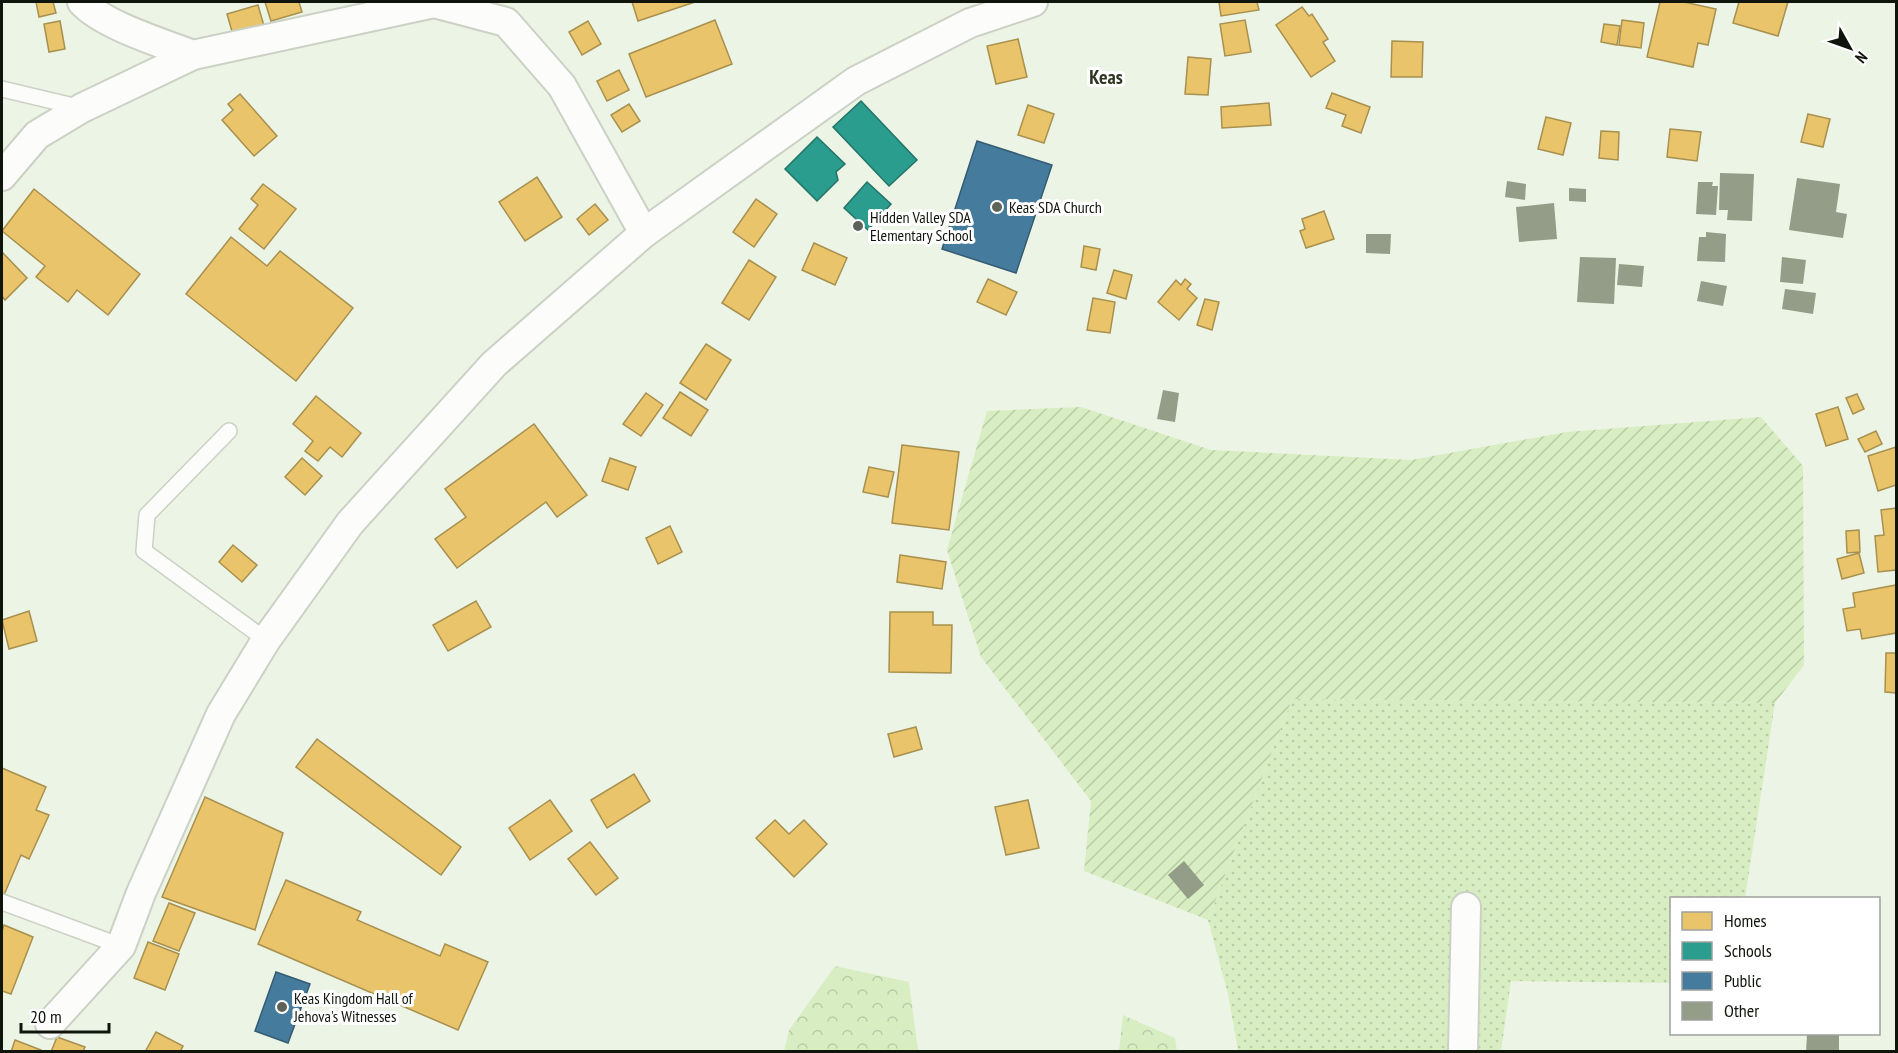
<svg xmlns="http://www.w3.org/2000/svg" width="1898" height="1053" font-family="'PT Sans Narrow',sans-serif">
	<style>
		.grass { fill: url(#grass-dots) }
		.forest { fill: url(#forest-crowns) }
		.garden { fill: url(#garden-furrows) }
		.homes { fill: #e9c46a; stroke: #a8904e; stroke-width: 1.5 }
		.schools { fill: #2a9d8f; stroke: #227468; stroke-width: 1.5 }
		.public { fill: #457b9d; stroke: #355c72; stroke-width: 1.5 }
		.building { fill: #939d88 }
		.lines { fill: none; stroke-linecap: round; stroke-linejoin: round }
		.lane-casing { stroke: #cbd1c5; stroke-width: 18 }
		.street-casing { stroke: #cbd1c5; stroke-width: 32 }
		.lane { stroke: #fcfdfb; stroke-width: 15 }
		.street { stroke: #fcfdfb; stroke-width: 28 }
		.poi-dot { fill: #5d6358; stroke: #fff; stroke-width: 2 }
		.labels { text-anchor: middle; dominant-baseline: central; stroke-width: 6; stroke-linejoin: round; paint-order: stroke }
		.poi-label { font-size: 16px; fill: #10150c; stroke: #fff; text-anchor: start }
		.quarter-label { font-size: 20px; font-weight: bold; fill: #2d3722; stroke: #fff }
	</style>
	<defs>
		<pattern id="grass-dots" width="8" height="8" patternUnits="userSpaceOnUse" patternTransform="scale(1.5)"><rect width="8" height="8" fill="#d8eec2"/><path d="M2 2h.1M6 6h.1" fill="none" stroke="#b8cba6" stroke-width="1.8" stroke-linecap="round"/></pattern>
		<pattern id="forest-crowns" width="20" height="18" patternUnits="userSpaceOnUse" patternTransform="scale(1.5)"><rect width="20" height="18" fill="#d8eec2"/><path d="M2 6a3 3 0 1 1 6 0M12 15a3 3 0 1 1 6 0" fill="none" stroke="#b8cba6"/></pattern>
		<pattern id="garden-furrows" width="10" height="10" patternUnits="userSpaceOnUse" patternTransform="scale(1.5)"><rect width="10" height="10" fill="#d8eec2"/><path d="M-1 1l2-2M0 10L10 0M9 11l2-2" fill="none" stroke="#b8cba6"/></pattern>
	</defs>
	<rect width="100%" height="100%" fill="#ecf4e5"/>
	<polygon class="grass" points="1292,699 1775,703 1745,898 1672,898 1671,983 1511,981 1501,1051 1238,1051 1228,994 1208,920"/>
	<g class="forest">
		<polygon points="835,966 909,982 918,1051 784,1051 789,1030"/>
		<polygon points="1123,1015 1175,1038 1177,1051 1119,1051"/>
	</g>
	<polygon class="garden" points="1081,407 1211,450 1411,460 1567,432 1761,417 1803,466 1804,665 1775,703 1292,699 1208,920 1084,871 1091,801 981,657 947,550 987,411"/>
	<g class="homes">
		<polygon points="36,2 53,2 56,13 39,17"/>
		<polygon points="265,2 299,2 302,12 271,21"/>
		<polygon points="632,2 695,2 638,21"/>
		<polygon points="1219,2 1257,2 1259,10 1221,16"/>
		<polygon points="1660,2 1684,2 1716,9 1708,45 1698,43 1693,67 1647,57"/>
		<polygon points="1739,2 1788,2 1778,36 1733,23"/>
		<polygon points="258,5 264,26 233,35 227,14"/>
		<polygon points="1302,7 1309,16 1312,14 1328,39 1323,42 1335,61 1311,77 1276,25"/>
		<polygon points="715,20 732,64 646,97 629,54"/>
		<polygon points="1245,20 1251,52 1225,56 1220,24"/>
		<polygon points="1622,20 1644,23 1641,48 1619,45"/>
		<polygon points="60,21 65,49 49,52 44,24"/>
		<polygon points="588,21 601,44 582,55 569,32"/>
		<polygon points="1604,24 1620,26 1617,45 1601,42"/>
		<polygon points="1018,39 1027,77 996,84 987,46"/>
		<polygon points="1392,41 1423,42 1422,77 1391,77"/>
		<polygon points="1188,57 1211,59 1208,95 1185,94"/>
		<polygon points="619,70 629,90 607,101 597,81"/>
		<polygon points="1332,93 1370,107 1361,133 1342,126 1346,115 1326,108"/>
		<polygon points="240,94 277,136 254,156 222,120 233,110 228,104"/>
		<polygon points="1269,103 1271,125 1222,128 1221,107"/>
		<polygon points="629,104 640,121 622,132 611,115"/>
		<polygon points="1028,105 1054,114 1044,143 1018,135"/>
		<polygon points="1808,114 1830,119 1823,147 1801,142"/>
		<polygon points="1546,117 1571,123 1563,155 1538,149"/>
		<polygon points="1670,129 1701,132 1697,161 1667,157"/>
		<polygon points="1601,131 1619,132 1618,160 1599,158"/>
		<polygon points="537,177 562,217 525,241 499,202"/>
		<polygon points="263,184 296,209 264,249 239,229 258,205 251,199"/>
		<polygon points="34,189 140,274 108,315 77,290 68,302 36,277 45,266 2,231"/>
		<polygon points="756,199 777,214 754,247 733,232"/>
		<polygon points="595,204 608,220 589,235 577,219"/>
		<polygon points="1324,211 1334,239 1306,248 1300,231 1305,229 1302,219"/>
		<polygon points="231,237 267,266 280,251 353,308 296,381 186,294"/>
		<polygon points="814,243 847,258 835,285 802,270"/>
		<polygon points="1084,246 1100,249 1096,270 1081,267"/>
		<polygon points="2,252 27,278 5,300 2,296"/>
		<polygon points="749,260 776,277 749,320 722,303"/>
		<polygon points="1114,270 1132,275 1126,299 1107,293"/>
		<polygon points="988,279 1017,292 1006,315 977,302"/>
		<polygon points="1185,279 1191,284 1187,289 1197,298 1179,320 1158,302 1176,280 1181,285"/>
		<polygon points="1093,298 1115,302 1110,333 1087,330"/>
		<polygon points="1205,299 1219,302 1212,330 1197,325"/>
		<polygon points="706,344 731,360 706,400 680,383"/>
		<polygon points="680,392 708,410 691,436 663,418"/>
		<polygon points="646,393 663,405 641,436 623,424"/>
		<polygon points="1857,394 1864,409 1853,414 1846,398"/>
		<polygon points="316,396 361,433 342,457 330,447 318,461 305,451 313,441 293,424"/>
		<polygon points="1838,407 1848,439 1826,446 1816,414"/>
		<polygon points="534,424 587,495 557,517 546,502 457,568 435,539 466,517 445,489"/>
		<polygon points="1876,431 1882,444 1865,452 1858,439"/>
		<polygon points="902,445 959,452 949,530 892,523"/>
		<polygon points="1896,447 1896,485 1878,491 1868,456"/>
		<polygon points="302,458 322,476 305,495 285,477"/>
		<polygon points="610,458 636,467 628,490 602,481"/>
		<polygon points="869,467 894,472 888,497 863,492"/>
		<polygon points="1896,508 1896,570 1878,572 1875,536 1884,535 1881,510"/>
		<polygon points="670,526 682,552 658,564 646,538"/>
		<polygon points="1859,530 1860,552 1847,553 1846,531"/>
		<polygon points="233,545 257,565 242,582 219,562"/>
		<polygon points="1859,553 1864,573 1842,579 1837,559"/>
		<polygon points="900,555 946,562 942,589 897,582"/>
		<polygon points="1896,585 1896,633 1862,639 1860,629 1847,631 1843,609 1855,607 1853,593"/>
		<polygon points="476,601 491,627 448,651 433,625"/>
		<polygon points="29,611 37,641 9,649 2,620"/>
		<polygon points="890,612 933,612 933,625 952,625 951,673 889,672"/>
		<polygon points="1886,653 1896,653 1896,693 1885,692"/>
		<polygon points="916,727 922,749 894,757 888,734"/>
		<polygon points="317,739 461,847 441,875 296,767"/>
		<polygon points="2,768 46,787 36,810 49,815 29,859 21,855 4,895 2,894"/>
		<polygon points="634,774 650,801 607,828 591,800"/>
		<polygon points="205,797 283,833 255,930 162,897"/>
		<polygon points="550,800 572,831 530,860 509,828"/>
		<polygon points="1028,800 1039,848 1006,855 995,807"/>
		<polygon points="775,820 789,834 804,820 827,844 794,877 756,838"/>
		<polygon points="590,842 618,878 596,895 568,859"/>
		<polygon points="286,880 361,912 357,920 440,956 445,944 488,962 458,1030 258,944"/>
		<polygon points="169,903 195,913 179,951 153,941"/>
		<polygon points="4,925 33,937 11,994 2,991 2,931"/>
		<polygon points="148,942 179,954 165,990 134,978"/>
		<polygon points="156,1032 183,1046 180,1052 145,1052"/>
		<polygon points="57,1037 85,1047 83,1052 51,1052"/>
		<polygon points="15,1040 41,1050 41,1052 11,1052"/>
	</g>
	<g class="schools">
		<polygon points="861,101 917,160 889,186 833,127"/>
		<polygon points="817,137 845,164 836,172 838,180 817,201 785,169"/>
		<polygon points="867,182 891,204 868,230 844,208"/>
	</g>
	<g class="public">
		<polygon points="977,141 1052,165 1016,273 942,249"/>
		<polygon points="276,972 310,984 288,1043 255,1031"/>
	</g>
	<g class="building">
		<polygon points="1720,173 1754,174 1752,221 1727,220 1728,210 1719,210"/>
		<polygon points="1797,178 1840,184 1836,212 1847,214 1843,238 1789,230"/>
		<polygon points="1507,181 1526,184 1525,200 1505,197"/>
		<polygon points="1698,182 1713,182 1712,186 1718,186 1716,215 1696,214"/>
		<polygon points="1569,188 1586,189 1586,202 1569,201"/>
		<polygon points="1554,203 1557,239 1519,242 1516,207"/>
		<polygon points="1706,232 1726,234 1725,262 1697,261 1699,237 1706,237"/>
		<polygon points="1366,234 1391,234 1390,254 1366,253"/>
		<polygon points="1580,257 1616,258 1614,304 1577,302"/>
		<polygon points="1782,257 1806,260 1803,284 1780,282"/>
		<polygon points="1619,264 1644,266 1642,287 1617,285"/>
		<polygon points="1701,281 1727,286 1723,306 1697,301"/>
		<polygon points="1785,289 1816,293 1813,314 1782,309"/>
		<polygon points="1163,390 1179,393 1175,422 1157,419"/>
		<polygon points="1184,861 1204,885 1188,899 1168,875"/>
		<polygon points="1807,1034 1839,1034 1839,1052 1806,1052"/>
	</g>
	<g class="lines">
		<defs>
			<g id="lane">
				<polyline points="2,89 82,108"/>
				<polyline points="229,431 147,515 144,551 266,640"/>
				<polyline points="2,902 121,946"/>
			</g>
			<g id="street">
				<path d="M 82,2 C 103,25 162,43 193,55"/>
				<polyline points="2,176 37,135 82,108 193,55 434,3 506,22 562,86 644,233"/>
				<polyline points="50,1024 121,946 141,893 221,714 266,640 350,523 494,364 644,233 856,81 970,23 1033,2"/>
				<polyline points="1463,1052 1466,907"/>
			</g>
		</defs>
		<use href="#lane" class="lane-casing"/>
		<use href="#street" class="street-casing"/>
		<use href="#lane" class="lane"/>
		<use href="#street" class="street"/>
	</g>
	<g class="poi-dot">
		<circle cx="997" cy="207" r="6"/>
		<circle cx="858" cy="226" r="6"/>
		<circle cx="282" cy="1007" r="6"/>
	</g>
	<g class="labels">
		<g class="poi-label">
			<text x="1009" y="207">Keas SDA Church</text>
			<text x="870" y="217">Hidden Valley SDA<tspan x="870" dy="18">Elementary School</tspan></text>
			<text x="294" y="998">Keas Kingdom Hall of<tspan x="294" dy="18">Jehova's Witnesses</tspan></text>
		</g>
		<g class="quarter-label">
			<text x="1106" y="77">Keas</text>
		</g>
	</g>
	<rect width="1898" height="1053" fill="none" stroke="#10150c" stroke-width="6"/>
	<rect x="1670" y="897" width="210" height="138" fill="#ffffff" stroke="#9fa19e" stroke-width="1.5"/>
	<rect x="1682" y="912" width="30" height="18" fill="#e9c46a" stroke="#9fa19e" stroke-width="1.5"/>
	<text x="1724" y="927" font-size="18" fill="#10150c">Homes</text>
	<rect x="1682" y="942" width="30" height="18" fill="#2a9d8f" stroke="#9fa19e" stroke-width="1.5"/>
	<text x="1724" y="957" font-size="18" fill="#10150c">Schools</text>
	<rect x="1682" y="972" width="30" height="18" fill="#457b9d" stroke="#9fa19e" stroke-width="1.5"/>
	<text x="1724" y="987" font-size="18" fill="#10150c">Public</text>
	<rect x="1682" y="1002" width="30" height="18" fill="#939d88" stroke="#9fa19e" stroke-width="1.5"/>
	<text x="1724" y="1017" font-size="18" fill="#10150c">Other</text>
	<g transform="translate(1850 48) rotate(130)" stroke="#ffffff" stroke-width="4.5" paint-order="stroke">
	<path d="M0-4.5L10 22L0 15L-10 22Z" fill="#10150c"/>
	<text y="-9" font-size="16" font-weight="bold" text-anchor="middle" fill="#10150c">N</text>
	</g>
	<path d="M21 1023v9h88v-9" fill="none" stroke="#10150c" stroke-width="3"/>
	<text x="30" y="1023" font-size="18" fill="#10150c" stroke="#ffffff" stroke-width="4.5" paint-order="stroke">20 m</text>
</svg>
